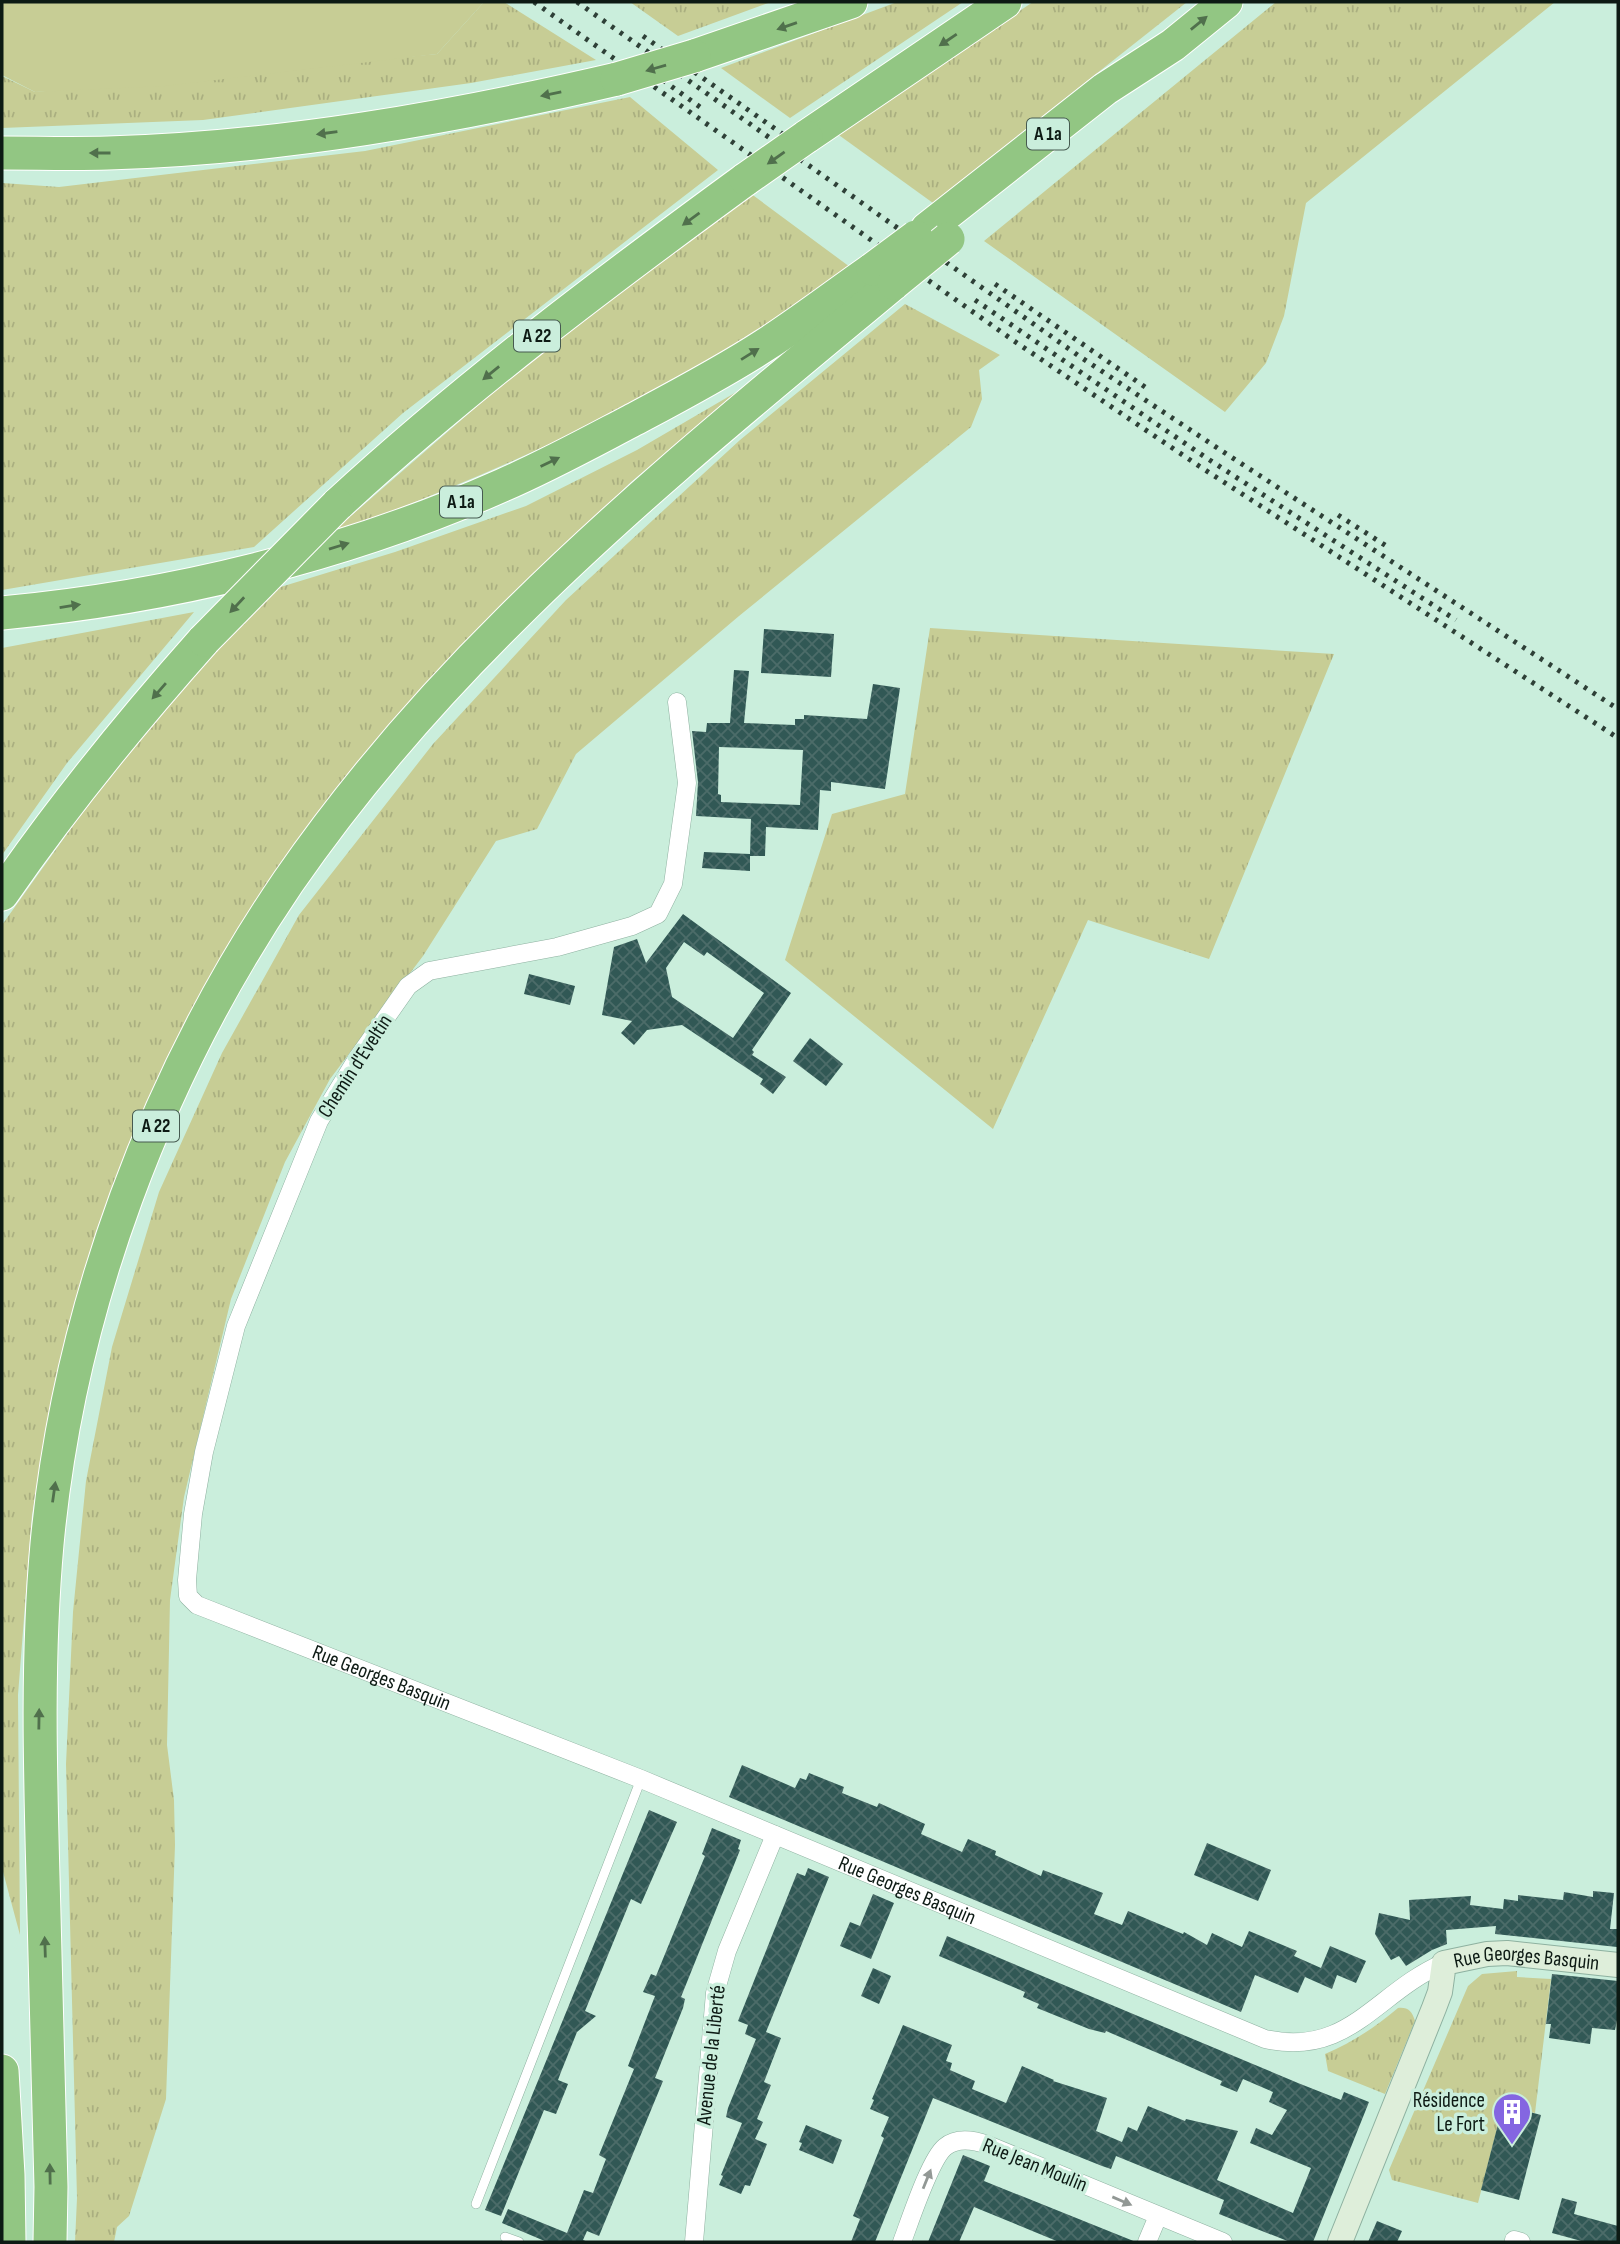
<svg xmlns="http://www.w3.org/2000/svg" width="1620" height="2244" font-family="'Sofia Sans Condensed',sans-serif">
	<style>
		.grass { fill: url(#grass-tufts) }
		.pitch { fill: #c7cd95 }
		.building { fill: url(#building-cross-hatch); fill-rule: evenodd }
		.lines { fill: none; stroke-linecap: round; stroke-linejoin: round }
		.lane-casing { stroke: #8eb1a0; stroke-width: 10 }
		.street-casing { stroke: #8eb1a0; stroke-width: 19 }
		.secondary-casing { stroke: #8eb1a0; stroke-width: 26 }
		.highway-casing { stroke: #fff; stroke-width: 35 }
		.lane { stroke: #fff; stroke-width: 9 }
		.street { stroke: #fff; stroke-width: 18 }
		.secondary { stroke: #deeeda; stroke-width: 24 }
		.highway { stroke: #92c683; stroke-width: 33 }
		.rail { stroke: #2e4037; stroke-width: 5; stroke-dasharray: 3.5 7; stroke-linecap: butt }
		.highway-bridge-casing { stroke: #fff; stroke-width: 35; stroke-linecap: butt }
		.highway-bridge { stroke: #92c683; stroke-width: 33 }
		.oneway { fill: #50704c }
		.oneway2 { fill: #929895 }
		.labels { text-anchor: middle; dominant-baseline: central; stroke-width: 7; stroke-linejoin: round; paint-order: stroke }
		.shield { fill: #caeedc; stroke: #465a50; stroke-width: 2 }
		.shield-label { font-size: 19px; font-weight: bold; fill: #0d1a14 }
		.street-label { font-size: 21px; fill: #0d1a14; stroke: #caeedc }
		.poi-label { font-size: 21px; fill: #0d1a14; stroke: #caeedc; text-anchor: end }
	</style>
	<defs>
		<pattern id="grass-tufts" width="24" height="20" patternUnits="userSpaceOnUse" patternTransform="scale(1.75)"><rect width="24" height="20" fill="#c7cd95"/><path d="M3 7l-1-3M5 7V3M7 7l1-3M15 17l-1-3M17 17v-4M19 17l1-3" fill="none" stroke="#aaaf80"/></pattern>
		<pattern id="building-cross-hatch" width="8" height="8" patternUnits="userSpaceOnUse" patternTransform="scale(1.75)"><rect width="8" height="8" fill="#315855"/><path d="M0 0l8 8M0 8l8-8" fill="none" stroke="#4c6c69"/></pattern>
	</defs>
	<rect width="100%" height="100%" fill="#caeedc"/>
	<g class="grass">
		<polygon points="484,2 504,2 596,60 471,83 203,120 2,128 2,76 35,92 437,54"/>
		<polygon points="630,2 771,2 678,36"/>
		<polygon points="897,2 963,2 790,118 721,68"/>
		<polygon points="1033,2 1187,2 933,203 836,133"/>
		<polygon points="1276,2 1555,2 1306,203 1284,316 1266,363 1225,412 984,241"/>
		<polygon points="630,97 718,170 403,413 254,547 2,590 2,183 59,187 365,151"/>
		<path d="M 750,193 L 850,267 C 794,307 738,347 677,380 C 565,441 449,491 329,535 L 506,381 Z"/>
		<polygon points="905,304 1000,355 979,370 982,399 971,427 739,616 576,754 537,829 496,841 423,956 330,1079 285,1162 231,1299 184,1497 170,1600 167,1745 174,1800 175,1845 166,2099 129,2216 117,2227 114,2242 75,2242 77,2198 66,1764 73,1612 86,1481 112,1347 159,1192 222,1053 299,915 433,744 566,600 740,440"/>
		<polygon points="745,387 631,482 518,593 156,1085 98,1226 58,1371 32,1515 18,1695 20,1935 2,1868 2,925 79,817 180,690 274,589 395,552 526,506 637,450"/>
		<polygon points="194,612 67,763 2,855 2,648"/>
		<polygon points="930,628 1334,654 1209,959 1088,920 993,1129 785,960 832,814 905,794"/>
		<polygon points="1517,1971 1517,1977 1551,1979 1535,2113 1503,2105 1478,2203 1392,2180 1389,2170 1468,1986 1482,1974"/>
		<path d="M 1398,2008 C 1408,2007 1412,2011 1415,2021 L 1385,2094 L 1328,2071 L 1325,2054 C 1353,2042 1374,2028 1398,2008 Z"/>
	</g>
	<polygon class="pitch" points="2,2 484,2 437,54 165,86 35,92 2,75"/>
	<g class="building">
		<polygon points="764,629 834,634 831,677 761,673"/>
		<path d="M 734,670 L 749,671 L 744,723 L 795,725 L 795,719 L 804,719 L 804,715 L 867,719 L 873,684 L 900,688 L 885,789 L 831,782 L 831,791 L 820,790 L 818,830 L 766,827 L 765,856 L 750,856 L 750,871 L 702,868 L 704,852 L 750,854 L 751,819 L 696,816 L 698,782 L 692,731 L 706,732 L 707,723 L 730,723 ZM 719,747 L 803,750 L 800,805 L 721,802 L 721,795 L 718,794 Z"/>
		<path d="M 683,914 L 791,993 L 752,1050 L 754,1052 L 752,1055 L 786,1077 L 773,1094 L 760,1084 L 763,1079 L 682,1025 L 647,1030 L 634,1045 L 621,1033 L 632,1021 L 602,1015 L 614,947 L 637,939 L 646,963 ZM 684,942 L 704,956 L 707,952 L 764,993 L 733,1038 L 672,997 L 666,968 Z"/>
		<polygon points="529,974 575,986 570,1005 524,994"/>
		<polygon points="810,1038 843,1064 826,1086 793,1061"/>
		<polygon points="742,1765 795,1788 800,1778 806,1780 809,1773 844,1787 842,1793 877,1807 879,1803 925,1824 921,1834 962,1852 968,1839 996,1851 995,1855 1041,1876 1043,1870 1103,1893 1094,1914 1122,1925 1128,1911 1183,1934 1184,1932 1207,1945 1212,1933 1242,1947 1249,1931 1297,1951 1294,1956 1321,1968 1330,1946 1366,1961 1356,1983 1337,1975 1332,1989 1305,1977 1298,1993 1255,1975 1241,2012 729,1797"/>
		<polygon points="649,1810 677,1822 641,1904 631,1899 585,2011 596,2016 577,2032 561,2072 558,2080 568,2084 556,2114 544,2110 501,2216 485,2210"/>
		<polygon points="712,1828 741,1840 738,1849 740,1850 681,1997 685,1999 683,2008 655,2078 663,2081 599,2236 587,2231 583,2240 588,2242 547,2242 502,2223 508,2209 567,2233 584,2190 593,2193 606,2159 599,2155 634,2069 628,2066 655,1996 643,1992 651,1974 656,1976 705,1856 702,1854"/>
		<polygon points="1207,1843 1271,1870 1258,1901 1194,1875"/>
		<polygon points="808,1868 829,1877 766,2032 781,2038 764,2082 771,2085 757,2119 763,2122 755,2139 767,2144 750,2186 745,2185 741,2194 719,2185 723,2176 721,2175 742,2123 726,2117 728,2108 756,2039 745,2034 748,2025 738,2021 797,1873 805,1876"/>
		<polygon points="1593,1891 1614,1893 1610,1929 1618,1929 1617,1947 1495,1934 1496,1926 1446,1930 1447,1944 1432,1950 1406,1966 1399,1956 1391,1960 1375,1934 1379,1913 1410,1920 1409,1900 1471,1896 1470,1905 1503,1909 1504,1899 1518,1901 1518,1895 1563,1900 1564,1892 1593,1897"/>
		<polygon points="873,1894 894,1903 871,1959 840,1946 850,1922 860,1926"/>
		<polygon points="947,1936 1298,2083 1341,2100 1344,2092 1369,2102 1313,2242 1290,2242 1219,2214 1224,2200 1116,2156 1111,2169 1102,2166 933,2098 875,2242 851,2242 860,2219 853,2216 884,2138 881,2136 889,2117 870,2109 874,2100 872,2099 903,2025 952,2045 946,2061 952,2063 950,2070 975,2081 972,2089 1006,2103 1022,2066 1054,2080 1053,2081 1107,2098 1096,2131 1122,2142 1128,2127 1137,2131 1148,2106 1185,2121 1186,2119 1238,2131 1217,2180 1293,2213 1311,2168 1250,2143 1256,2128 1272,2135 1287,2110 1269,2102 1273,2092 1243,2079 1237,2092 1220,2085 1222,2081 1181,2063 1106,2031 1105,2033 1089,2029 1037,2008 1039,2004 1023,1997 1025,1992 939,1956"/>
		<polygon points="873,1968 891,1976 879,2004 861,1996"/>
		<polygon points="1552,1974 1618,1981 1618,2015 1615,2030 1592,2028 1590,2044 1549,2038 1551,2024 1546,2024"/>
		<polygon points="1503,2105 1541,2115 1519,2200 1481,2190"/>
		<polygon points="806,2125 842,2140 833,2164 799,2150 802,2143 799,2142"/>
		<polygon points="963,2155 990,2166 984,2181 1136,2242 1059,2242 974,2207 959,2242 928,2242"/>
		<polygon points="1562,2198 1577,2202 1574,2214 1618,2226 1618,2242 1585,2242 1552,2233"/>
		<polygon points="1377,2221 1402,2231 1397,2242 1368,2242"/>
	</g>
	<g class="lines">
		<defs>
			<g id="lane">
				<polyline points="476,2204 641,1779"/>
				<polyline points="505,2237 519,2242"/>
			</g>
			<g id="street">
				<path id="s1" d="M 677,702 L 687,783 L 673,884 L 658,914 L 632,926 L 557,947 L 429,971 L 408,986 L 357,1059 L 319,1121 L 236,1326 L 204,1452 L 193,1514 L 187,1580 L 188,1596 L 197,1605 L 641,1779 L 1265,2039 C 1349,2058 1376,1992 1444,1963"/>
				<polyline points="1514,2240 1521,2242"/>
				<polyline points="694,2242 715,1993 727,1951 775,1835"/>
				<path d="M 902,2242 C 910,2221 930,2159 945,2147 C 957,2137 974,2140 988,2145 L 1223,2242"/>
				<polyline points="1147,2242 1158,2216"/>
			</g>
			<g id="secondary">
				<path id="s2" d="M 1340,2242 L 1434,2008 L 1440,1992 L 1444,1963 L 1487,1954 L 1507,1953 L 1618,1965"/>
			</g>
			<g id="highway">
				<polyline points="694,56 851,2"/>
				<polyline points="806,137 1005,2"/>
				<path d="M 2,153 C 37,153 73,154 108,153 C 280,148 450,118 617,79"/>
				<polyline points="927,229 1105,89 1173,45 1226,2"/>
				<path d="M 337,505 C 465,387 605,282 746,179"/>
				<path d="M 2,613 C 173,597 345,555 503,485 C 547,466 589,443 631,421 C 676,397 722,373 765,345 C 802,321 837,294 873,269"/>
				<path d="M 2,894 C 64,804 132,721 204,640"/>
				<polyline points="2,2071 8,2175 9,2242"/>
				<path d="M 50,2242 L 51,2187 C 48,2084 46,1980 43,1877 C 40,1765 37,1655 47,1544 C 69,1309 156,1076 288,882 C 353,788 429,700 510,620 C 631,499 763,392 894,283"/>
			</g>
		</defs>
		<use href="#lane" class="lane-casing"/>
		<use href="#street" class="street-casing"/>
		<use href="#secondary" class="secondary-casing"/>
		<use href="#highway" class="highway-casing"/>
		<use href="#lane" class="lane"/>
		<use href="#street" class="street"/>
		<use href="#secondary" class="secondary"/>
		<use href="#highway" class="highway"/>
		<g class="rail">
			<polyline points="534,2 1017,343 1199,466 1618,738"/>
			<polyline points="577,2 1079,356 1222,451 1618,709"/>
			<polyline points="643,36 801,147"/>
			<polyline points="646,68 700,107"/>
			<polyline points="995,284 1148,389"/>
			<polyline points="975,300 1205,457 1456,620"/>
			<polyline points="1338,515 1388,547"/>
		</g>
		<defs>
			<g id="highway-bridge">
				<polyline points="617,79 694,56"/>
				<polyline points="746,179 806,137"/>
				<polyline points="873,269 916,237"/>
				<polyline points="894,283 948,239"/>
				<polyline points="204,640 337,505"/>
			</g>
		</defs>
		<use href="#highway-bridge" class="highway-bridge-casing"/>
		<use href="#highway-bridge" class="highway-bridge"/>
	</g>
	<defs><path id="oneway-solid" d="M-6-.8H1V-3.2L6.5 0L1 3.2V.8H-6Z" transform="scale(1.75)"/></defs>
	<g class="oneway">
		<use href="#oneway-solid" transform="translate(1199 23) rotate(-39)"/>
		<use href="#oneway-solid" transform="translate(787 26) rotate(161)"/>
		<use href="#oneway-solid" transform="translate(948 40) rotate(146)"/>
		<use href="#oneway-solid" transform="translate(656 68) rotate(164)"/>
		<use href="#oneway-solid" transform="translate(551 94) rotate(168)"/>
		<use href="#oneway-solid" transform="translate(327 133) rotate(172)"/>
		<use href="#oneway-solid" transform="translate(100 153) rotate(180)"/>
		<use href="#oneway-solid" transform="translate(776 158) rotate(145)"/>
		<use href="#oneway-solid" transform="translate(691 219) rotate(144)"/>
		<use href="#oneway-solid" transform="translate(750 354) rotate(-32)"/>
		<use href="#oneway-solid" transform="translate(491 373) rotate(141)"/>
		<use href="#oneway-solid" transform="translate(550 462) rotate(-26)"/>
		<use href="#oneway-solid" transform="translate(339 546) rotate(-17)"/>
		<use href="#oneway-solid" transform="translate(237 605) rotate(133)"/>
		<use href="#oneway-solid" transform="translate(70 606) rotate(-9)"/>
		<use href="#oneway-solid" transform="translate(159 691) rotate(131)"/>
		<use href="#oneway-solid" transform="translate(54 1492) rotate(-82)"/>
		<use href="#oneway-solid" transform="translate(39 1719) rotate(-89)"/>
		<use href="#oneway-solid" transform="translate(45 1947) rotate(-92)"/>
		<use href="#oneway-solid" transform="translate(50 2174) rotate(-91)"/>
	</g>
	<g class="oneway2">
		<use href="#oneway-solid" transform="translate(927 2179) rotate(-68)"/>
		<use href="#oneway-solid" transform="translate(1122 2201) rotate(23)"/>
	</g>
	<defs>
		<symbol id="building-pin" viewBox="-11 -11 22 30"><path d="M0 17L-7.5 6A9.5 9.5 0 1 1 7.5 6Z" fill="#8466e1" stroke="#caeedc"/><path d="M-4-6H4V6H1V3H-1V6H-4ZM-2.5-4.3h1.7v1.8h-1.7ZM.8-4.3h1.7v1.8H.8ZM-2.5-1h1.7V.8h-1.7ZM.8-1h1.7V.8H.8Z" fill="#fff"/></symbol>
	</defs>
	<g fill-rule="evenodd">
		<use href="#building-pin" x="1490" y="2090" width="44" height="60"/>
	</g>
	<g class="labels">
		<g class="shield">
			<rect x="1027" y="118.5" width="42" height="31" rx="5"/>
			<rect x="514" y="320.5" width="46" height="31" rx="5"/>
			<rect x="440" y="486.5" width="42" height="31" rx="5"/>
			<rect x="133" y="1110.5" width="46" height="31" rx="5"/>
		</g>
		<g class="shield-label">
			<text x="1048" y="134">A 1a</text>
			<text x="537" y="336">A 22</text>
			<text x="461" y="502">A 1a</text>
			<text x="156" y="1126">A 22</text>
		</g>
		<g class="street-label">
			<text transform="translate(355 1066) rotate(-57)">Chemin d'Eveltin</text>
			<text stroke="none"><textPath href="#s1" startOffset="1349">Rue Georges Basquin</textPath></text>
			<text stroke="none"><textPath href="#s1" startOffset="1916">Rue Georges Basquin</textPath></text>
			<text stroke="none"><textPath href="#s2" startOffset="382">Rue Georges Basquin</textPath></text>
			<text transform="translate(711 2055) rotate(-84)">Avenue de la Liberté</text>
			<text transform="translate(1035 2165) rotate(22)">Rue Jean Moulin</text>
		</g>
		<g class="poi-label">
			<text x="1485" y="2100">Résidence<tspan x="1485" dy="24">Le Fort</tspan></text>
		</g>
	</g>
	<rect width="1620" height="2244" fill="none" stroke="#0d1a14" stroke-width="7"/>
</svg>
